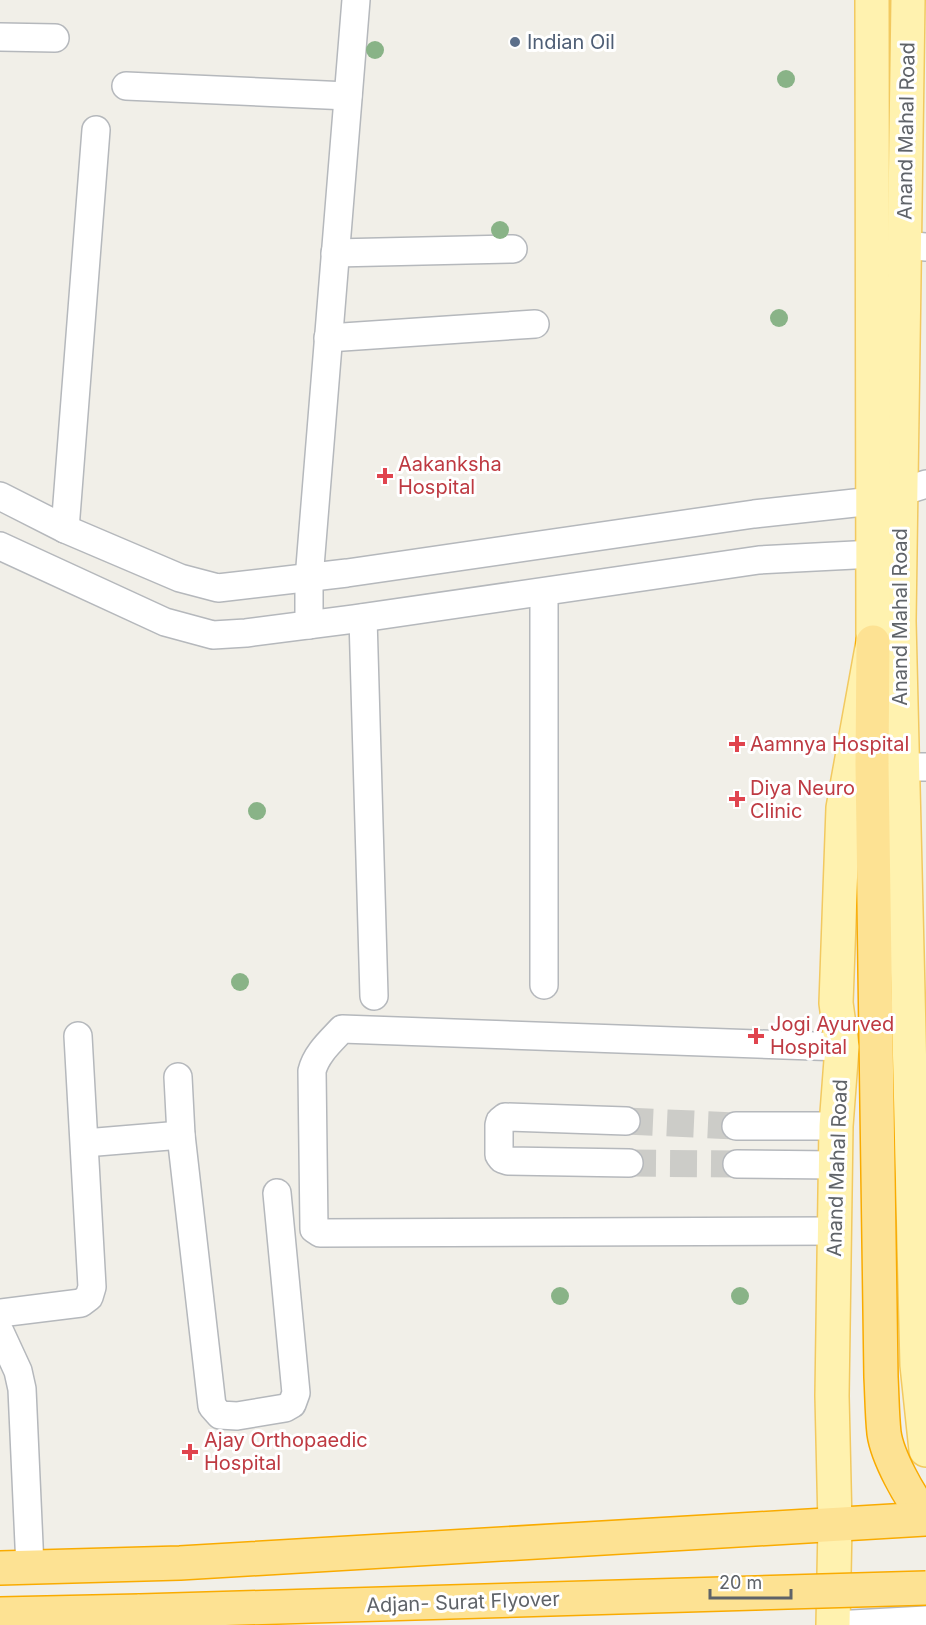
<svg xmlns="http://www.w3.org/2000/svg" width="926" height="1625" font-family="Inter,sans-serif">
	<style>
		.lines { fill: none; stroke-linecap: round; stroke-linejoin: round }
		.minor-tunnel { stroke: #ccccc8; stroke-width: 27; stroke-dasharray: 27 14; stroke-linecap: butt }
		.minor-casing { stroke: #b5b8bc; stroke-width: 30 }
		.major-casing { stroke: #f2c960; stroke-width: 36 }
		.highway-casing { stroke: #f9ab00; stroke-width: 36 }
		.minor { stroke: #fff; stroke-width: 27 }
		.major { stroke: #fff2af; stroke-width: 33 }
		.highway { stroke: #fde293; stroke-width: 33 }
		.highway-bridge-casing { stroke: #f9ab00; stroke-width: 36; stroke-linecap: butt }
		.highway-bridge { stroke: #fde293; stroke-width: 33 }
		.tree { fill: #89b387 }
		.service-dot { fill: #5c6f8a; stroke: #fff; stroke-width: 2 }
		.health-dot { fill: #e0444e; stroke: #fff; stroke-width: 2 }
		.labels { text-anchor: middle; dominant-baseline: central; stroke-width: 6; stroke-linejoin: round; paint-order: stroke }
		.service-label { font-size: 20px; fill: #4e5e75; stroke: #fff; text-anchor: start }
		.street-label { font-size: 20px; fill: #5f6368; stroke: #fff }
		.health-label { font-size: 20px; fill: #be3a42; stroke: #fff; text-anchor: start }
	</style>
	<rect width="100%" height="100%" fill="#f1efe8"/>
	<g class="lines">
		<g class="minor-tunnel">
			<polyline points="626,1121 736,1126"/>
			<polyline points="629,1163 737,1164"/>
		</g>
		<defs>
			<g id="minor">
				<polyline points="0,37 55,38"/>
				<polyline points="126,86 348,96"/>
				<polyline points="905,245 926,247"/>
				<polyline points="335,253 513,249"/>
				<polyline points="328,338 535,324"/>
				<polyline points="901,492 926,484"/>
				<polyline points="0,496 65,529 180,578 218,588 347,573 754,514 873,501"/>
				<polyline points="65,529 96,130"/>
				<polyline points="0,546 165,622 213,635 246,633 354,619 759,560 874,554"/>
				<polyline points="544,593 544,985"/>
				<polyline points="363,618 374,996"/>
				<polyline points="309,625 309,579 356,0"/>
				<polyline points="902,767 926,767"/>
				<polyline points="178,1077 181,1135 212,1406 220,1415 237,1416 285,1408 292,1404 296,1393 277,1193"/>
				<polyline points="626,1121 505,1117 500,1121 499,1125 499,1155 502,1159 508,1161 629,1163"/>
				<polyline points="736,1126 836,1126"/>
				<polyline points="85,1143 181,1135"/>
				<polyline points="737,1164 835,1165"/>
				<path d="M 835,1231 L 320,1233 L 314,1229 L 312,1071 C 316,1054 331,1041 342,1029 L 842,1047"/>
				<polyline points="0,1313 81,1303 89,1297 92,1287 78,1036"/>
				<polyline points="0,1332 18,1371 22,1389 30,1567"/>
				<polyline points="834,1625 926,1620"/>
			</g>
			<g id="major">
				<polyline points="908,0 899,621 917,1365 926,1450"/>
				<polyline points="833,1625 835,1525 832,1396 836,1126 842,1047 836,1003 843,808 873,642 872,0"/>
			</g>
			<g id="highway">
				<path d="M 873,642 L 872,764 L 881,1377 C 882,1395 882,1414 884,1433 C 887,1455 910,1500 926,1515"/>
				<polyline points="0,1568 180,1563 926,1519"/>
				<polyline points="0,1614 140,1611"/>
			</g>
		</defs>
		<use href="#minor" class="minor-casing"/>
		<use href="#major" class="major-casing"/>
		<use href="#highway" class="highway-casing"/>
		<use href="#minor" class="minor"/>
		<use href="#major" class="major"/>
		<use href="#highway" class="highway"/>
		<defs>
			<polyline id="highway-bridge" points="140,1611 926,1588"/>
		</defs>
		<use href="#highway-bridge" class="highway-bridge-casing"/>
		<use href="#highway-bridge" class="highway-bridge"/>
	</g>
	<g class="tree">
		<circle cx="375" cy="50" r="9"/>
		<circle cx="786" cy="79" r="9"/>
		<circle cx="500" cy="230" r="9"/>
		<circle cx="779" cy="318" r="9"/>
		<circle cx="257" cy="811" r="9"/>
		<circle cx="240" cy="982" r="9"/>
		<circle cx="560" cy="1296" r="9"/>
		<circle cx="740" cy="1296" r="9"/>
	</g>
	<circle class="service-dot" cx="515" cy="42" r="6"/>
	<g class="health-dot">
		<path d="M382 467h6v6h6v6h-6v6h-6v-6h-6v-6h6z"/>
		<path d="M734 735h6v6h6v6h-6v6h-6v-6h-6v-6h6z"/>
		<path d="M734 790h6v6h6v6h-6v6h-6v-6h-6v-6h6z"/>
		<path d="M753 1027h6v6h6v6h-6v6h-6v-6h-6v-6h6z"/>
		<path d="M187 1443h6v6h6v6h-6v6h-6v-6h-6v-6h6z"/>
	</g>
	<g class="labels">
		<g class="service-label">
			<text x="527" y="42">Indian Oil</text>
		</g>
		<g class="street-label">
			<text transform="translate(906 131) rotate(-89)">Anand Mahal Road</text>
			<text transform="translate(900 617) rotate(-90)">Anand Mahal Road</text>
			<text transform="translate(837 1168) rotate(-88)">Anand Mahal Road</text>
			<text transform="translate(463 1602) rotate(-2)">Adjan- Surat Flyover</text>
		</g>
		<g class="health-label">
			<text x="398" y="464">Aakanksha<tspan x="398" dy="23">Hospital</tspan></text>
			<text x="750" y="744">Aamnya Hospital</text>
			<text x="750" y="788">Diya Neuro<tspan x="750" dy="23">Clinic</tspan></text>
			<text x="770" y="1024">Jogi Ayurved<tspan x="770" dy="23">Hospital</tspan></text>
			<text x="204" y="1440">Ajay Orthopaedic<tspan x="204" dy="23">Hospital</tspan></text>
		</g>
	</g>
	<path d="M710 1589v9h81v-9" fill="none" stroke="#5f6368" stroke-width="3"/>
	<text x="719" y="1589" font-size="18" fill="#5f6368" stroke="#ffffff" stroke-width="4.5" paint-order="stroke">20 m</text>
</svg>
